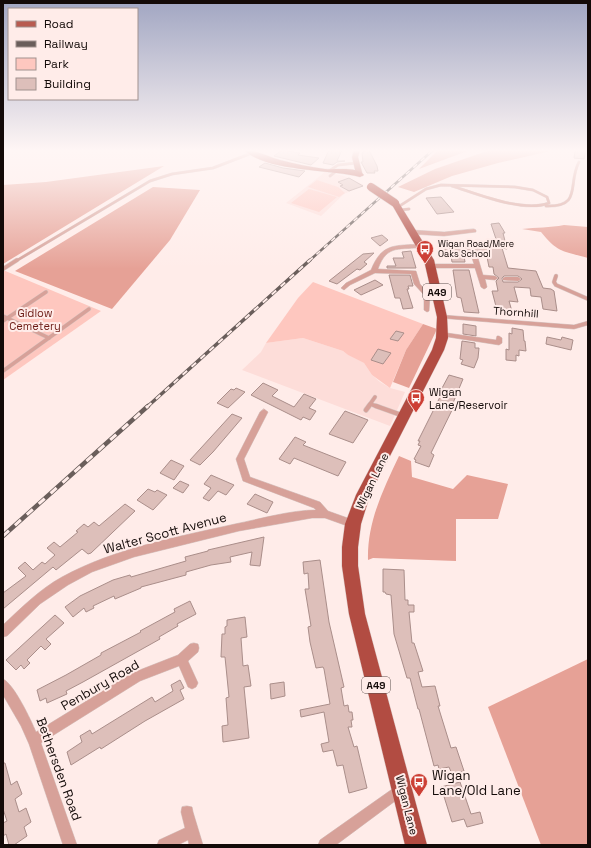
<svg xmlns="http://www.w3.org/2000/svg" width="591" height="848" font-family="'Space Grotesk',sans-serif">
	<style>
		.built { fill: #fdddd9 }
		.green { fill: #fec7bf }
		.forest { fill: #e6a196 }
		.building { fill: #ddbfba; stroke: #aa8e8a; fill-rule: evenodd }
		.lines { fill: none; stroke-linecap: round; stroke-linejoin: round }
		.service-far2-casing { stroke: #d9c8c5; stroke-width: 3 }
		.service-far1-casing { stroke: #d9c8c5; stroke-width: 4.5 }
		.service-casing { stroke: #d9c8c5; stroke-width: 5.5 }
		.minor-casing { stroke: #d9c8c5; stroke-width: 1 }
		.primary-casing { stroke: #d9c8c5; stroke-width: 1 }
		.trunk-casing { stroke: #d9c8c5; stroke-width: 1 }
		.service-far2 { stroke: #d7a199; stroke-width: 2.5 }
		.service-far1 { stroke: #d7a199; stroke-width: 3.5 }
		.service { stroke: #d7a199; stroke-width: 4.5 }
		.minor { fill: #d7a199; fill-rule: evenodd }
		.primary { fill: #b85b50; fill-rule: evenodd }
		.trunk { fill: #b24c42; fill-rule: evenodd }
		.rail-far2-casing { stroke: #6a5e5b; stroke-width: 2.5 }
		.rail-far1-casing { stroke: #6a5e5b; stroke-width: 3.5 }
		.rail-casing { stroke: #6a5e5b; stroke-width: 4.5 }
		.rail-far2 { stroke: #ffece9; stroke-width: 1.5; stroke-dasharray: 5; stroke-linecap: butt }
		.rail-far1 { stroke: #ffece9; stroke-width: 2; stroke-dasharray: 6; stroke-linecap: butt }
		.rail { stroke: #ffece9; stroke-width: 3; stroke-dasharray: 8; stroke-linecap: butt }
		.trunk-bridge-casing { stroke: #d9c8c5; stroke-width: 9; stroke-linecap: butt }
		.trunk-bridge { stroke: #b24c42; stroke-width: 8 }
		.labels { text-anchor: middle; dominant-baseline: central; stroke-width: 4; stroke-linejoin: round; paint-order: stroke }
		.far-poi-label { font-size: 9px; fill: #130a08; stroke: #ffece9; text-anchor: start }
		.shield { fill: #ffece9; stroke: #5a4e4c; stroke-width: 1 }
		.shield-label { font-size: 10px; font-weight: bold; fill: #130a08 }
		.street-label { font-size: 11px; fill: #130a08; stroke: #ffece9 }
		.park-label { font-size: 11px; fill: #6d1c16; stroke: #ffece9 }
		.poi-label { font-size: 11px; fill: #130a08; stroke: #ffece9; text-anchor: start }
		.near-street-label { font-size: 13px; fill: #130a08; stroke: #ffece9 }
		.near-poi-label { font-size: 13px; fill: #130a08; stroke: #ffece9; text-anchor: start }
	</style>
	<rect width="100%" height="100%" fill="#ffece9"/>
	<g class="built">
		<polygon points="325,172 344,176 364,185 344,194 321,216 286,203"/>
		<polygon points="303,338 343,351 348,355 364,363 372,375 380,382 390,388 405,392 390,426 242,370 261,352 266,343"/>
	</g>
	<g class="green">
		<polygon points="317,180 338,187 345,193 339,197 308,187"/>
		<polygon points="309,189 337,197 319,212 291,203"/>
		<polygon points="3,270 101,311 3,380"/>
		<polygon points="313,282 423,324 406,350 390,388 372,375 364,363 348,355 343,351 303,338 266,343 298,298"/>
	</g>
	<g class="forest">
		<polygon points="438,150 470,150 419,169"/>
		<polygon points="490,150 555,150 498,163 452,176 414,192 398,187 435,169"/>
		<polygon points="164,166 3,264 3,185 46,182"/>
		<polygon points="153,187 200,190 170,240 112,309 15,271"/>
		<path d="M 564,225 L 588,227 L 588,258 C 563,251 558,253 541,232 L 522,229 C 536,227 550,228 564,225 Z"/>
		<polygon points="423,324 437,329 409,388 393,382 406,350"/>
		<path d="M 399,456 L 411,461 L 412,477 L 453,489 L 467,475 L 508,484 L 498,519 L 456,519 L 456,561 L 373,558 L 368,560 C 367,522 383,490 399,456 Z"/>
		<polygon points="588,659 588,845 541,845 488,707"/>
	</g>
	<g class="building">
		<polygon points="282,150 300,153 298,155 319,158 311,165 274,156"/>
		<polygon points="329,150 342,150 337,161 345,161 337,162 333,165 323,163"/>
		<polygon points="366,150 369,150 377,166 378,171 374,171 375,173 367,173 361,162 363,162 362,153"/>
		<polygon points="575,150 586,150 584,159 574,158"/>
		<polygon points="265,163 283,168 305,171 299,177 259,167"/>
		<polygon points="349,178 363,186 349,191 340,186 343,185 338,182"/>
		<polygon points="441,197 454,212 437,214 426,198"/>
		<path d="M 499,223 L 505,233 L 503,233 L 507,249 L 502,248 L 508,268 L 536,271 L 543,288 L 551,289 L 554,291 L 557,311 L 543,309 L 541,297 L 531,296 L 530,288 L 514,287 L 518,302 L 509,301 L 513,315 L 498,314 L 492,291 L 498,291 L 496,281 L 499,278 L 494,274 L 493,267 L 489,267 L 487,257 L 476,255 L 464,256 L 465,262 L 452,262 L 451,256 L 447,256 L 442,240 L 451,241 L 452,243 L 498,245 L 491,224 ZM 504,276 L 518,276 L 522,279 L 518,282 L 503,282 L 502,278 Z"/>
		<polygon points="382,235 388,240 380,246 371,238"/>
		<polygon points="411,251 416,268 387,268 387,266 396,266 393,258 404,258 402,252"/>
		<polygon points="374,253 364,262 367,264 360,270 357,269 337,284 329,281 363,254"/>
		<polygon points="453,270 469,270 479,313 464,312 461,298 457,297"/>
		<polygon points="389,275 410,275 413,286 408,286 409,289 407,289 413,308 403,309 400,298 395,298"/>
		<polygon points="375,280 383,285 361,295 354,290"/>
		<polygon points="463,324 476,326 476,336 463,334"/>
		<polygon points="512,328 523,330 524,341 525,341 526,351 519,350 519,356 516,355 516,361 506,360 506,349 509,350 509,333 512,334"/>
		<polygon points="396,331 404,333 398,341 390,339"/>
		<polygon points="547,337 561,340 562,337 573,340 571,350 546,344"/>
		<polygon points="462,341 475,343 475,348 479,348 478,358 474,368 461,364 463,360 460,359"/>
		<polygon points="378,349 391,353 383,364 371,360"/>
		<polygon points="449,375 463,379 453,403 455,404 431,453 434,455 429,467 415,462 416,460 414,459 421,446 418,445 420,441 418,441 443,391 441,390"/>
		<polygon points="263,383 278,390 272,396 294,407 304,394 316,399 309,408 316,411 310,420 303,417 301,420 251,395"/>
		<polygon points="236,388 245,392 228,408 217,403 231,389 234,390"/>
		<polygon points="345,411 368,420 353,443 329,434"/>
		<polygon points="232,414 242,418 213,452 200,465 190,460"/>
		<polygon points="295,437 306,442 303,445 346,462 338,476 294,458 290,464 279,459"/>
		<polygon points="171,460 184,466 174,480 160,473"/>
		<polygon points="211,475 234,485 226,495 218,491 209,501 203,498 211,488 204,484"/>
		<polygon points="180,481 189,485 183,493 173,488"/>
		<polygon points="148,489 155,492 157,490 167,495 153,510 137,500"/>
		<polygon points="255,494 273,502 267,513 247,504"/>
		<polygon points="125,504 135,511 91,553 88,554 82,549 56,570 53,567 3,609 3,593 26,576 18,568 25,562 33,570 42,562 45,564 55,555 47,548 54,542 60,547 78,532 76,531 84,524 88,527 94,522 99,526"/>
		<polygon points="264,537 260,566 250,565 252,552 230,557 231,562 211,565 186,572 186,575 141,587 141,588 115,599 114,596 93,606 94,608 86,612 84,608 73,617 65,607 80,596 113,580 130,575 131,577 186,561 185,557 208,551 208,550"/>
		<polygon points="320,560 329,622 344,687 341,688 344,706 348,705 349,712 352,712 353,720 351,720 352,727 348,727 354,747 357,746 367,788 349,793 343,765 337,766 333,750 323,752 321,744 329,742 324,712 301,717 300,710 330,704 324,669 323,667 316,668 310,642 308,627 311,626 305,589 309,589 308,573 304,574 303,562"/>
		<polygon points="383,569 404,570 405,600 408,600 408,605 414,605 414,612 409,612 412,643 414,643 423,671 418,672 422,687 435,686 440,706 438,706 451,748 456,747 464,771 452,774 449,767 439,769 438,765 434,766 419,709 418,709 410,678 407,678 394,634 391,595 386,594 385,592 383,592"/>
		<polygon points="190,601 196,614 177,624 178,626 159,637 160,639 83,682 66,691 67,694 47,703 46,698 40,701 37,690 66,675 101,655 101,653 141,632 140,631 175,612 174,609"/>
		<polygon points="55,615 64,623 46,639 51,644 45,650 41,646 27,660 30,663 24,669 21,665 16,670 6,660"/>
		<polygon points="245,617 247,637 241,638 243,666 248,665 251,686 244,687 249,738 223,742 222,726 228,725 226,698 229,697 225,657 221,657 222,634 225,634 225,627 227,626 227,620"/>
		<polygon points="180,680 184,688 180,690 184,699 145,721 101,749 100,747 71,765 67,752 82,742 80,736 90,730 92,734 152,697 155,702 173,691 171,685"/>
		<polygon points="284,682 285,696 271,699 270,684"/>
		<polygon points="3,763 5,763 11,785 17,781 22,794 15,799 19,812 26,808 31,822 24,827 27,836 14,845 9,845 6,834 3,836 3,823 7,821 3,809"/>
		<polygon points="460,782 471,814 480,812 483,823 467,827 464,819 452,822 441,787"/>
	</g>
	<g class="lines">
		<defs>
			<g id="service-far2">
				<polyline points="329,171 338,165 356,163"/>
				<polyline points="330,176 335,172"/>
				<path d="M 546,206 C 583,207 567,184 579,162"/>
				<path d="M 398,207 L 426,189 L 441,185 L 515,187 L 533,190 L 547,197 L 549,203 C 523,213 478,194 452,186"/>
				<polyline points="400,210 409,209"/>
				<polyline points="16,261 150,181 172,174 213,168 252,153"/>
			</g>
			<g id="service-far1">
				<polyline points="3,269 17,260"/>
				<polyline points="556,276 554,282 556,285 588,299"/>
				<polyline points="3,316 49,338"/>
				<polyline points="3,321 46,292"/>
				<polyline points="3,371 89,309"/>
				<polyline points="370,404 379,407"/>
				<polyline points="368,407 375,397"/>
			</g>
			<g id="service">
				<polyline points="376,406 404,416"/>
				<polyline points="366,410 369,406"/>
			</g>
			<g id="minor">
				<polygon points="474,229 476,230 476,232 444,236 412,234 409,232 412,230 444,232"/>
				<path d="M 421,244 L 424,246 L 423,247 C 401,251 387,243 378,269 L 416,271 L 420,284 L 430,295 L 429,311 L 427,312 L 424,310 L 424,295 L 414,284 L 411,274 L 375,273 L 350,285 L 344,290 L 341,288 L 346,283 L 371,270 C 382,242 396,246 421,244 Z"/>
				<polygon points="475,256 478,258 483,275 495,276 498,278 495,280 485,279 487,287 486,288 484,289 481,287 475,268 430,268 427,266 430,264 474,264 472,258"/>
				<polygon points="505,277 518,277 521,279 518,281 503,280 503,278"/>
				<polygon points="442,315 574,325 588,321 588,325 574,329 440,318 440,316"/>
				<polygon points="440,332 496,340 497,336 499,336 502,338 502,343 499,345 442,336 440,336 439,334"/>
				<path d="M 264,409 L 268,412 L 244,459 L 250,477 L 320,502 L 328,511 L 356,521 L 358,524 L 356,527 L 353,528 L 325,518 L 312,518 L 239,531 L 134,557 L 92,572 L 68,585 L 40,604 L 7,636 L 3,637 L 3,625 C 21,608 40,589 62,577 C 115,548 177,537 235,524 C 260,519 291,510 316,510 L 314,508 L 243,481 L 236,459 L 260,412 Z"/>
				<path d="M 194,643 L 198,644 L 199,648 L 198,652 L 188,661 L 198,683 L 196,687 L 192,689 L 188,687 L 179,666 L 140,681 L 41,743 L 77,845 L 63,845 L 29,744 L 21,726 L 3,695 L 3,679 C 14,684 31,720 36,732 L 132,673 L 178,655 L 190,644 Z"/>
				<polygon points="402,783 406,785 408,789 406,793 336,845 318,845 320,840 398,785"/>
				<polygon points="187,806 192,807 193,812 203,845 189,845 188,840 178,845 157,845 159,840 185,828 181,812 182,807"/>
			</g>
			<polygon id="primary" points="354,150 360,150 358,157 363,176 356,174 352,157"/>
			<g id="trunk">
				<path d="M 244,150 C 257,150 268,157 280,160 C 295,164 310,167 325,169 C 337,170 356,166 364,175 L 360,177 C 331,169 267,172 244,150 Z"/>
				<polygon points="395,200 399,203 434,260 447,317 448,338 444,350 370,495 361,524 358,547 358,566 365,614 427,845 405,845 349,614 342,566 342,547 345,524 356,495 432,350 436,338 437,317 424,260 391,203"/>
			</g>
		</defs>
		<use href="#service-far2" class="service-far2-casing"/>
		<use href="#service-far1" class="service-far1-casing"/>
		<use href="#service" class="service-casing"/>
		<use href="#minor" class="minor-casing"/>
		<use href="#primary" class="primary-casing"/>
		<use href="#trunk" class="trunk-casing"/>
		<use href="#service-far2" class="service-far2"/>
		<use href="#service-far1" class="service-far1"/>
		<use href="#service" class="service"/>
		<use href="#minor" class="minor"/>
		<use href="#primary" class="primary"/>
		<use href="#trunk" class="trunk"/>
		<defs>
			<polyline id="rail-far2" points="309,261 433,150"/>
			<polyline id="rail-far1" points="147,407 310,260"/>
			<polyline id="rail" points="3,536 148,406"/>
		</defs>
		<use href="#rail-far2" class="rail-far2-casing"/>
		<use href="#rail-far1" class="rail-far1-casing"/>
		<use href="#rail" class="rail-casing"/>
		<use href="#rail-far2" class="rail-far2"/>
		<use href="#rail-far1" class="rail-far1"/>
		<use href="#rail" class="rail"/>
		<defs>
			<polyline id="trunk-bridge" points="371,187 395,203"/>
		</defs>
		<use href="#trunk-bridge" class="trunk-bridge-casing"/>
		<use href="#trunk-bridge" class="trunk-bridge"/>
	</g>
	<linearGradient id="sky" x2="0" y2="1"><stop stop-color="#a1a6c2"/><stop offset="0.56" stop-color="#fff6f5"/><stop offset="1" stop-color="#fff6f5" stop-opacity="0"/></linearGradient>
	<rect width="591" height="269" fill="url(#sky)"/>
	<defs>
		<symbol id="bus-pin" viewBox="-11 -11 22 30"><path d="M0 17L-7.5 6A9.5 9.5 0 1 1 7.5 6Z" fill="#cd3f35" stroke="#ffece9"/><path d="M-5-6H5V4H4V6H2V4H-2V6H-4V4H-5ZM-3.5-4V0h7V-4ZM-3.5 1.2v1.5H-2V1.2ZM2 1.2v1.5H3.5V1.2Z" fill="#fff"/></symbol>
	</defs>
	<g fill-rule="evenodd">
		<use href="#bus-pin" x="415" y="239" width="20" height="27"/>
		<use href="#bus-pin" x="406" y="388" width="20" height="27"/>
		<use href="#bus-pin" x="409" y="772" width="20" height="27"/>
	</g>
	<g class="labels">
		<g class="far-poi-label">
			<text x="438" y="244">Wigan Road/Mere<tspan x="438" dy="10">Oaks School</tspan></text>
		</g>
		<g class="shield">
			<rect x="423" y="284" width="28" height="16" rx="3"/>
			<rect x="362" y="677" width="28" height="16" rx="3"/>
		</g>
		<g class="shield-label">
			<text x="437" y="292">A49</text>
			<text x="376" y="685">A49</text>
		</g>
		<g class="street-label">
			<text transform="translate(516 312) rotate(4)">Thornhill</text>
			<text transform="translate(372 481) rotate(-64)">Wigan Lane</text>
			<text transform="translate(407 805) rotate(76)">Wigan Lane</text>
		</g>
		<g class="park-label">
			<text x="35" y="313">Gidlow<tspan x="35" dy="13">Cemetery</tspan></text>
		</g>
		<g class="poi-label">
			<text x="429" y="392">Wigan<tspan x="429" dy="13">Lane/Reservoir</tspan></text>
		</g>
		<g class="near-street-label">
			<text transform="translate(165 533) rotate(-15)">Walter Scott Avenue</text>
			<text transform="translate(100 685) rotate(-30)">Penbury Road</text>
			<text transform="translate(59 769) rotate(70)">Bethersden Road</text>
		</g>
		<g class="near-poi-label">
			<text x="432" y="775">Wigan<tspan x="432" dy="15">Lane/Old Lane</tspan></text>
		</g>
	</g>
	<rect width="591" height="848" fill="none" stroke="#130a08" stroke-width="8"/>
	<rect x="8" y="8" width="130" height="92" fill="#ffece9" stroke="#a1928f"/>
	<rect x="16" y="21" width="20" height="6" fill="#b85b50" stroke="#a1928f"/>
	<text x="44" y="28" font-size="12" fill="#130a08">Road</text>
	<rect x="16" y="41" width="20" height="6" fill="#6a5e5b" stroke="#a1928f"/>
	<text x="44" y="48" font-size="12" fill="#130a08">Railway</text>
	<rect x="16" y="58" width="20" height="12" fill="#fec7bf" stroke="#a1928f"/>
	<text x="44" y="68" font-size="12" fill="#130a08">Park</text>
	<rect x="16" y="78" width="20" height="12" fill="#ddbfba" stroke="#a1928f"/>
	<text x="44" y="88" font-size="12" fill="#130a08">Building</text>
</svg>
